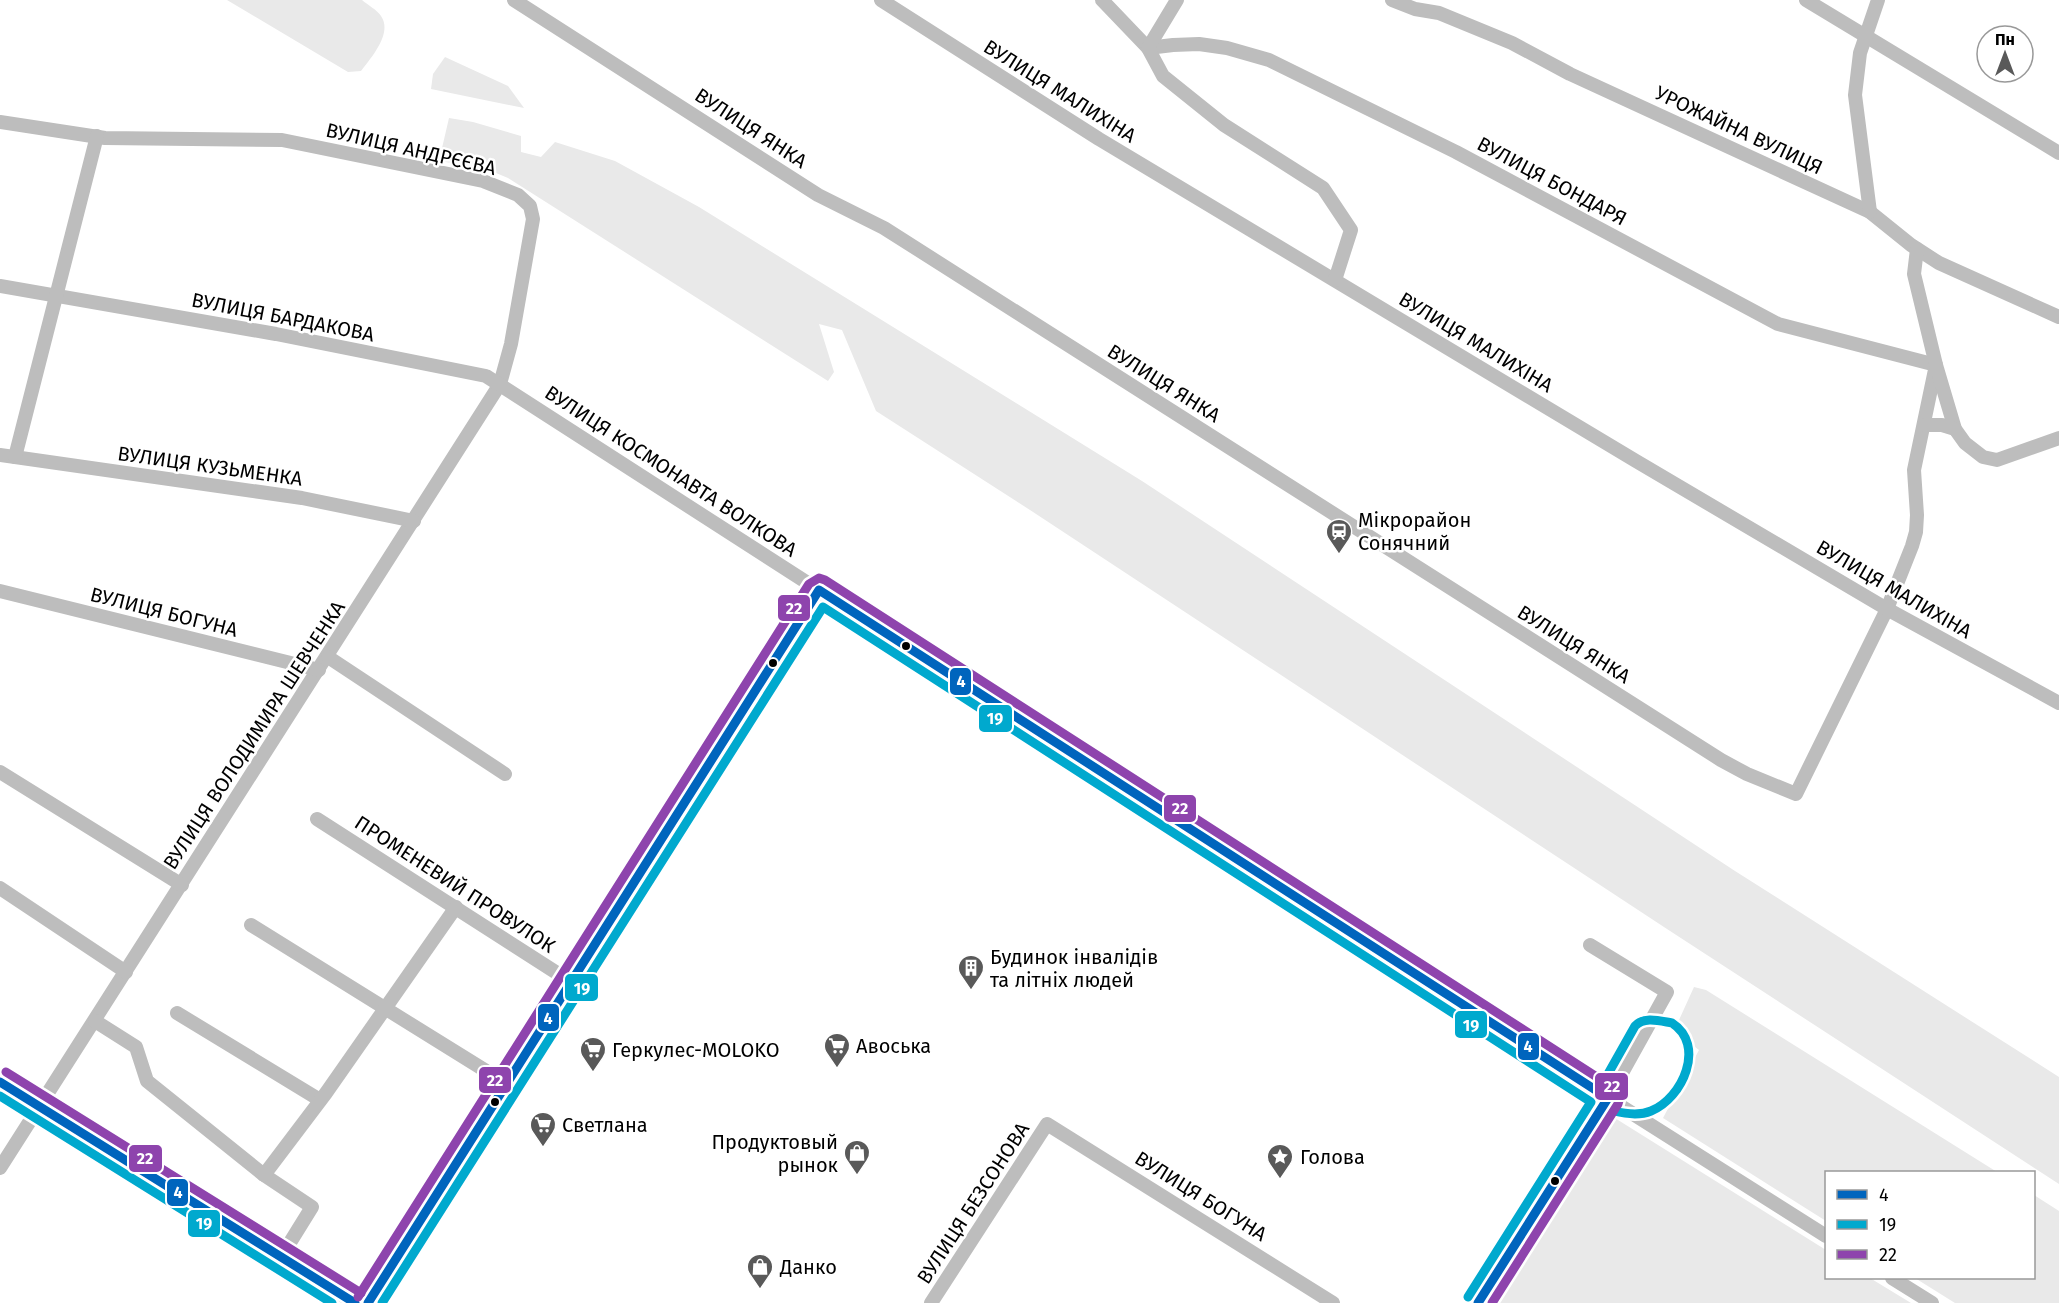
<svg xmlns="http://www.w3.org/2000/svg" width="2059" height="1303" font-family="'Fira Sans',sans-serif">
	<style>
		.green { fill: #e9e9e9 }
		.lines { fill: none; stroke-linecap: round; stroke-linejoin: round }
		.minor { stroke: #bdbdbd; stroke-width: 14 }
		.bus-1-casing { stroke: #fff; stroke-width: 14 }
		.bus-2-casing { stroke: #fff; stroke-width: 14 }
		.bus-3-casing { stroke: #fff; stroke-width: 14 }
		.bus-1 { stroke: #0065bd; stroke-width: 9 }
		.bus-2 { stroke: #00a9ce; stroke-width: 9 }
		.bus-3 { stroke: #8e44ad; stroke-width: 9 }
		.bus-dot { fill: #000; stroke: #fff; stroke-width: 2 }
		.labels { text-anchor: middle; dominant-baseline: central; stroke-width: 5; stroke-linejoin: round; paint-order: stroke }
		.street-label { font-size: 20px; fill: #000; stroke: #fff }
		.poi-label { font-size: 20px; fill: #000; stroke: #fff; text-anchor: start }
		.line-badge { stroke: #fff; stroke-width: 2 }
		.badge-label { font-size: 16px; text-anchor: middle; font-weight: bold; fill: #fff }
	</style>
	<rect width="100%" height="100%" fill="#fff"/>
	<g class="green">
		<path d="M 227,0 L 362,0 C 368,5 377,10 381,16 C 393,33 371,58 361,71 L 348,72 Z"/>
		<polygon points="445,57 508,86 524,108 431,89 433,74"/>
		<polygon points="449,118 473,122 521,136 521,152 541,157 555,142 615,161 699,207 1142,481 1735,871 2059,1077 2059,1184 1667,929 1030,510 876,411 842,330 819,324 834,372 828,381 508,178 484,168 439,161"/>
		<polygon points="1694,987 1706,990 1997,1172 1826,1172 1826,1221 1663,1118 1699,1050 1674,1031"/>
		<polygon points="1610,1115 1826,1250 1826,1278 1870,1278 1911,1303 1493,1303"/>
		<polygon points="2034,1195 2059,1211 2059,1303 1955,1303 1915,1278 2034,1278"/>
	</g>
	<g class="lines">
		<g class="minor">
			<polyline points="514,0 818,195 884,228 1721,760 1747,774 1796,794 1887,609 1912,546 1916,532 1917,515 1914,470 1936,365 1778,324 1456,152 1269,60 1227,48 1199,44 1173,45 1148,48 1102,0"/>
			<polyline points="881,0 1099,139 1636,461 1887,609 2059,703"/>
			<polyline points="1177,0 1148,48 1163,76 1224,125 1323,188 1351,230 1335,280"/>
			<polyline points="1392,0 1415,9 1439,13 1512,43 1570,74 1870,212 1911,245 1939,263 2059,317"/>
			<polyline points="1806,0 2059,153"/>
			<polyline points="0,122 105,138 282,140 483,181 518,195 530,206 533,219 511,344 500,384 0,1168"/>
			<polyline points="1870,212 1855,95 1860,53 1878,0"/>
			<polyline points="1917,249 1914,274 1936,365 1955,429 1965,443 1983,457 1997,460 2059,438"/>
			<polyline points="0,286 276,334 486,376 1608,1098 1826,1236"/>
			<polyline points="1924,425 1942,425 1955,429"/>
			<polyline points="0,455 302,498 414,521"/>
			<polyline points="15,457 97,136"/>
			<polyline points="0,591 319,670"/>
			<polyline points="328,657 505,774"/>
			<polyline points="0,772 182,885"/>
			<polyline points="317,819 571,982"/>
			<polyline points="0,888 126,972"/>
			<polyline points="251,925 507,1084"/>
			<polyline points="177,1013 320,1100"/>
			<polyline points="95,1021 136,1047 147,1081 264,1175 312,1207 281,1257"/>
			<polyline points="0,1082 355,1303"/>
			<polyline points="264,1175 326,1093 456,907"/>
			<polyline points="1892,1278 1932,1303"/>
			<polyline points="368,1303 819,590"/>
			<polyline points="931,1303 1047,1124 1333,1303"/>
			<polyline points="1478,1303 1608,1098 1667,992 1590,945"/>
		</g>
		<defs>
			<g id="bus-1">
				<polyline points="0,1082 355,1303"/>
				<polyline points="368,1303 819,590 1608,1098 1478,1303"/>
			</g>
			<g id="bus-2">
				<path d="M 1604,1081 L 1635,1026 C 1644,1016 1660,1021 1672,1023 C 1706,1045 1683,1098 1651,1111 C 1639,1116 1626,1114 1614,1111"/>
				<polyline points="0,1096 332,1303"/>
				<polyline points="382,1303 823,607 1591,1102 1468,1297"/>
			</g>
			<g id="bus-3">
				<polyline points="6,1072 361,1293"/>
				<polyline points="358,1297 809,584 819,578 825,580 1617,1090 1620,1097 1618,1104 1492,1303"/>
			</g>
		</defs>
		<use href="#bus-1" class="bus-1-casing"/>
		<use href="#bus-2" class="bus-2-casing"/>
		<use href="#bus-3" class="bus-3-casing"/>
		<use href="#bus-1" class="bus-1"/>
		<use href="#bus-2" class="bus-2"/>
		<use href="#bus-3" class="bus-3"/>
	</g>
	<defs>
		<symbol id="station-pin" viewBox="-11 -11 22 30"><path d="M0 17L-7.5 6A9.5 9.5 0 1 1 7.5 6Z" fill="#595959" stroke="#fff"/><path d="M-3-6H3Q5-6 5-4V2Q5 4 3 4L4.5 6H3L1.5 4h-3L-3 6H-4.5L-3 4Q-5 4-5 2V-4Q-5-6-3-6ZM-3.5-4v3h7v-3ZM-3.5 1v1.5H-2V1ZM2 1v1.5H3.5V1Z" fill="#fff"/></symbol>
		<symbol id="building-pin" viewBox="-11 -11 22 30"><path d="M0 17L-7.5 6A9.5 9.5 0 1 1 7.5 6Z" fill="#595959" stroke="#fff"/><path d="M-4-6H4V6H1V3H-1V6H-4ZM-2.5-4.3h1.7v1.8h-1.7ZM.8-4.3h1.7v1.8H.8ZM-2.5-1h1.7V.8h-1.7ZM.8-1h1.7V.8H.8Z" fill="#fff"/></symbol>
		<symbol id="supermarket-pin" viewBox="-11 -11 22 30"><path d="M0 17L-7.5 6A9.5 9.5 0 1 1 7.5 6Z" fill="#595959" stroke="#fff"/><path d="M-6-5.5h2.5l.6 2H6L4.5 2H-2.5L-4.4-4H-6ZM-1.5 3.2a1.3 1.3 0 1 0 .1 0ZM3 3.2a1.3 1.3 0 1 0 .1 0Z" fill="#fff"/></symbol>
		<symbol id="shop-pin" viewBox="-11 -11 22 30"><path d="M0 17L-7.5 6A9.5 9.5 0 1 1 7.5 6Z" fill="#595959" stroke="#fff"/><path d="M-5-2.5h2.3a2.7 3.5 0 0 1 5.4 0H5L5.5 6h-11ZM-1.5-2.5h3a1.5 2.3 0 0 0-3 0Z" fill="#fff"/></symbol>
		<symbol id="sight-pin" viewBox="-11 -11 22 30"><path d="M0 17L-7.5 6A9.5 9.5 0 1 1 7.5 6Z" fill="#595959" stroke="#fff"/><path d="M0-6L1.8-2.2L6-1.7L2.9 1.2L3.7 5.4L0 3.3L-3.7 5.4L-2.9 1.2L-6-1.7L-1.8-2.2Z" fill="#fff"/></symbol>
	</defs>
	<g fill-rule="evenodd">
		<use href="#station-pin" x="1324" y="517" width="30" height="40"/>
		<use href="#building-pin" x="956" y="953" width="30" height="40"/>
		<use href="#supermarket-pin" x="822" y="1031" width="30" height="40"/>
		<use href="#supermarket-pin" x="578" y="1035" width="30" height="40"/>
		<use href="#supermarket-pin" x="528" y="1110" width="30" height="40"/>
		<use href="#shop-pin" x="842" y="1138" width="30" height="40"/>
		<use href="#sight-pin" x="1265" y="1142" width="30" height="40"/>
		<use href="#shop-pin" x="745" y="1252" width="30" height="40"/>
	</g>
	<g class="bus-dot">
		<circle cx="906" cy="646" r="5"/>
		<circle cx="773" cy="663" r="5"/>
		<circle cx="495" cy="1102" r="5"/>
		<circle cx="1555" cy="1181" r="5"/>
	</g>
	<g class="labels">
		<g class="street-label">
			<text transform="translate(1060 91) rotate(32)">ВУЛИЦЯ МАЛИХІНА</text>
			<text transform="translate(751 128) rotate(33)">ВУЛИЦЯ ЯНКА</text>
			<text transform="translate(1739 130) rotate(25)">УРОЖАЙНА ВУЛИЦЯ</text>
			<text transform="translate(411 149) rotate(13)">ВУЛИЦЯ АНДРЄЄВА</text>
			<text transform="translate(1552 181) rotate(28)">ВУЛИЦЯ БОНДАРЯ</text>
			<text transform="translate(283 317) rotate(11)">ВУЛИЦЯ БАРДАКОВА</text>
			<text transform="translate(1476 342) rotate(31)">ВУЛИЦЯ МАЛИХІНА</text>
			<text transform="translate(1164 383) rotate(32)">ВУЛИЦЯ ЯНКА</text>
			<text transform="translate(210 466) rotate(8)">ВУЛИЦЯ КУЗЬМЕНКА</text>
			<text transform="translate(671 471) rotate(33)">ВУЛИЦЯ КОСМОНАВТА ВОЛКОВА</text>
			<text transform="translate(1894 589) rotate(30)">ВУЛИЦЯ МАЛИХІНА</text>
			<text transform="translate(164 612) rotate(14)">ВУЛИЦЯ БОГУНА</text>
			<text transform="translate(1574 644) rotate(32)">ВУЛИЦЯ ЯНКА</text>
			<text transform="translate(254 735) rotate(-57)">ВУЛИЦЯ ВОЛОДИМИРА ШЕВЧЕНКА</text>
			<text transform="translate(455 884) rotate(33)">ПРОМЕНЕВИЙ ПРОВУЛОК</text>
			<text transform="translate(1201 1196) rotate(32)">ВУЛИЦЯ БОГУНА</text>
			<text transform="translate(973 1203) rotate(-57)">ВУЛИЦЯ БЕЗСОНОВА</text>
		</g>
		<g class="poi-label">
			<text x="1358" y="520">Мікрорайон<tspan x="1358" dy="23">Сонячний</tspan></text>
			<text x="990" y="957">Будинок інвалідів<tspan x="990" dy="23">та літніх людей</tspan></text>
			<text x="856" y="1046">Авоська</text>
			<text x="612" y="1050">Геркулес-MOLOKO</text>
			<text x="562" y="1125">Светлана</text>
			<text x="838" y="1142" text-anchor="end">Продуктовый<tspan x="838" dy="23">рынок</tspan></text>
			<text x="1300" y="1157">Голова</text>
			<text x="780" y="1267">Данко</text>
		</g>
	</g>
	<g class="line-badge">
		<rect x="777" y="594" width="34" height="28" rx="6" fill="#8e44ad"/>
		<rect x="949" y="667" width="23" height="29" rx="6" fill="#0065bd"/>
		<rect x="978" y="704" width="35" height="29" rx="6" fill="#00a9ce"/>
		<rect x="1163" y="794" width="34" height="29" rx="6" fill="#8e44ad"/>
		<rect x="564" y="973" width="35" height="29" rx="6" fill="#00a9ce"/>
		<rect x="537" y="1003" width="23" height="29" rx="6" fill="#0065bd"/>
		<rect x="1454" y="1010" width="34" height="29" rx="6" fill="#00a9ce"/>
		<rect x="1517" y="1032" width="23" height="29" rx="6" fill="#0065bd"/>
		<rect x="478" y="1066" width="34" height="28" rx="6" fill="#8e44ad"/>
		<rect x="1594" y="1072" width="35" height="29" rx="6" fill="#8e44ad"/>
		<rect x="128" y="1144" width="35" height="29" rx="6" fill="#8e44ad"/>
		<rect x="166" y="1178" width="23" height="29" rx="6" fill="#0065bd"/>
		<rect x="187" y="1209" width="34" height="29" rx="6" fill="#00a9ce"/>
	</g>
	<g class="badge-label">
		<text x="794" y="614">22</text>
		<text x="961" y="687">4</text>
		<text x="995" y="724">19</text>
		<text x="1180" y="814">22</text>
		<text x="582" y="994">19</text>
		<text x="548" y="1024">4</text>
		<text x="1471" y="1031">19</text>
		<text x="1528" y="1052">4</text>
		<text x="495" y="1086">22</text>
		<text x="1612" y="1092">22</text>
		<text x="145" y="1164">22</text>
		<text x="178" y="1198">4</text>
		<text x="204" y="1229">19</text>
	</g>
	<rect x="1825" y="1171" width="210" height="108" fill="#ffffff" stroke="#999999" stroke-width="1.5"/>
	<rect x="1837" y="1190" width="30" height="9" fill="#0065bd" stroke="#999999" stroke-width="1.5"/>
	<text x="1879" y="1201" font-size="18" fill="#000000">4</text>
	<rect x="1837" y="1220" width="30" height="9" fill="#00a9ce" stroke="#999999" stroke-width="1.5"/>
	<text x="1879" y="1231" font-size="18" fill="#000000">19</text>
	<rect x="1837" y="1250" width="30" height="9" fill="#8e44ad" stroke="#999999" stroke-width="1.5"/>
	<text x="1879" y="1261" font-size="18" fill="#000000">22</text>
	<g transform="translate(2005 54)"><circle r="28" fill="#ffffff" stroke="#999999" stroke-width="1.5"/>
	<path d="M0-4.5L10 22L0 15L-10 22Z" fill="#595959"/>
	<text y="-9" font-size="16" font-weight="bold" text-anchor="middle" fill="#000000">Пн</text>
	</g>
</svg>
